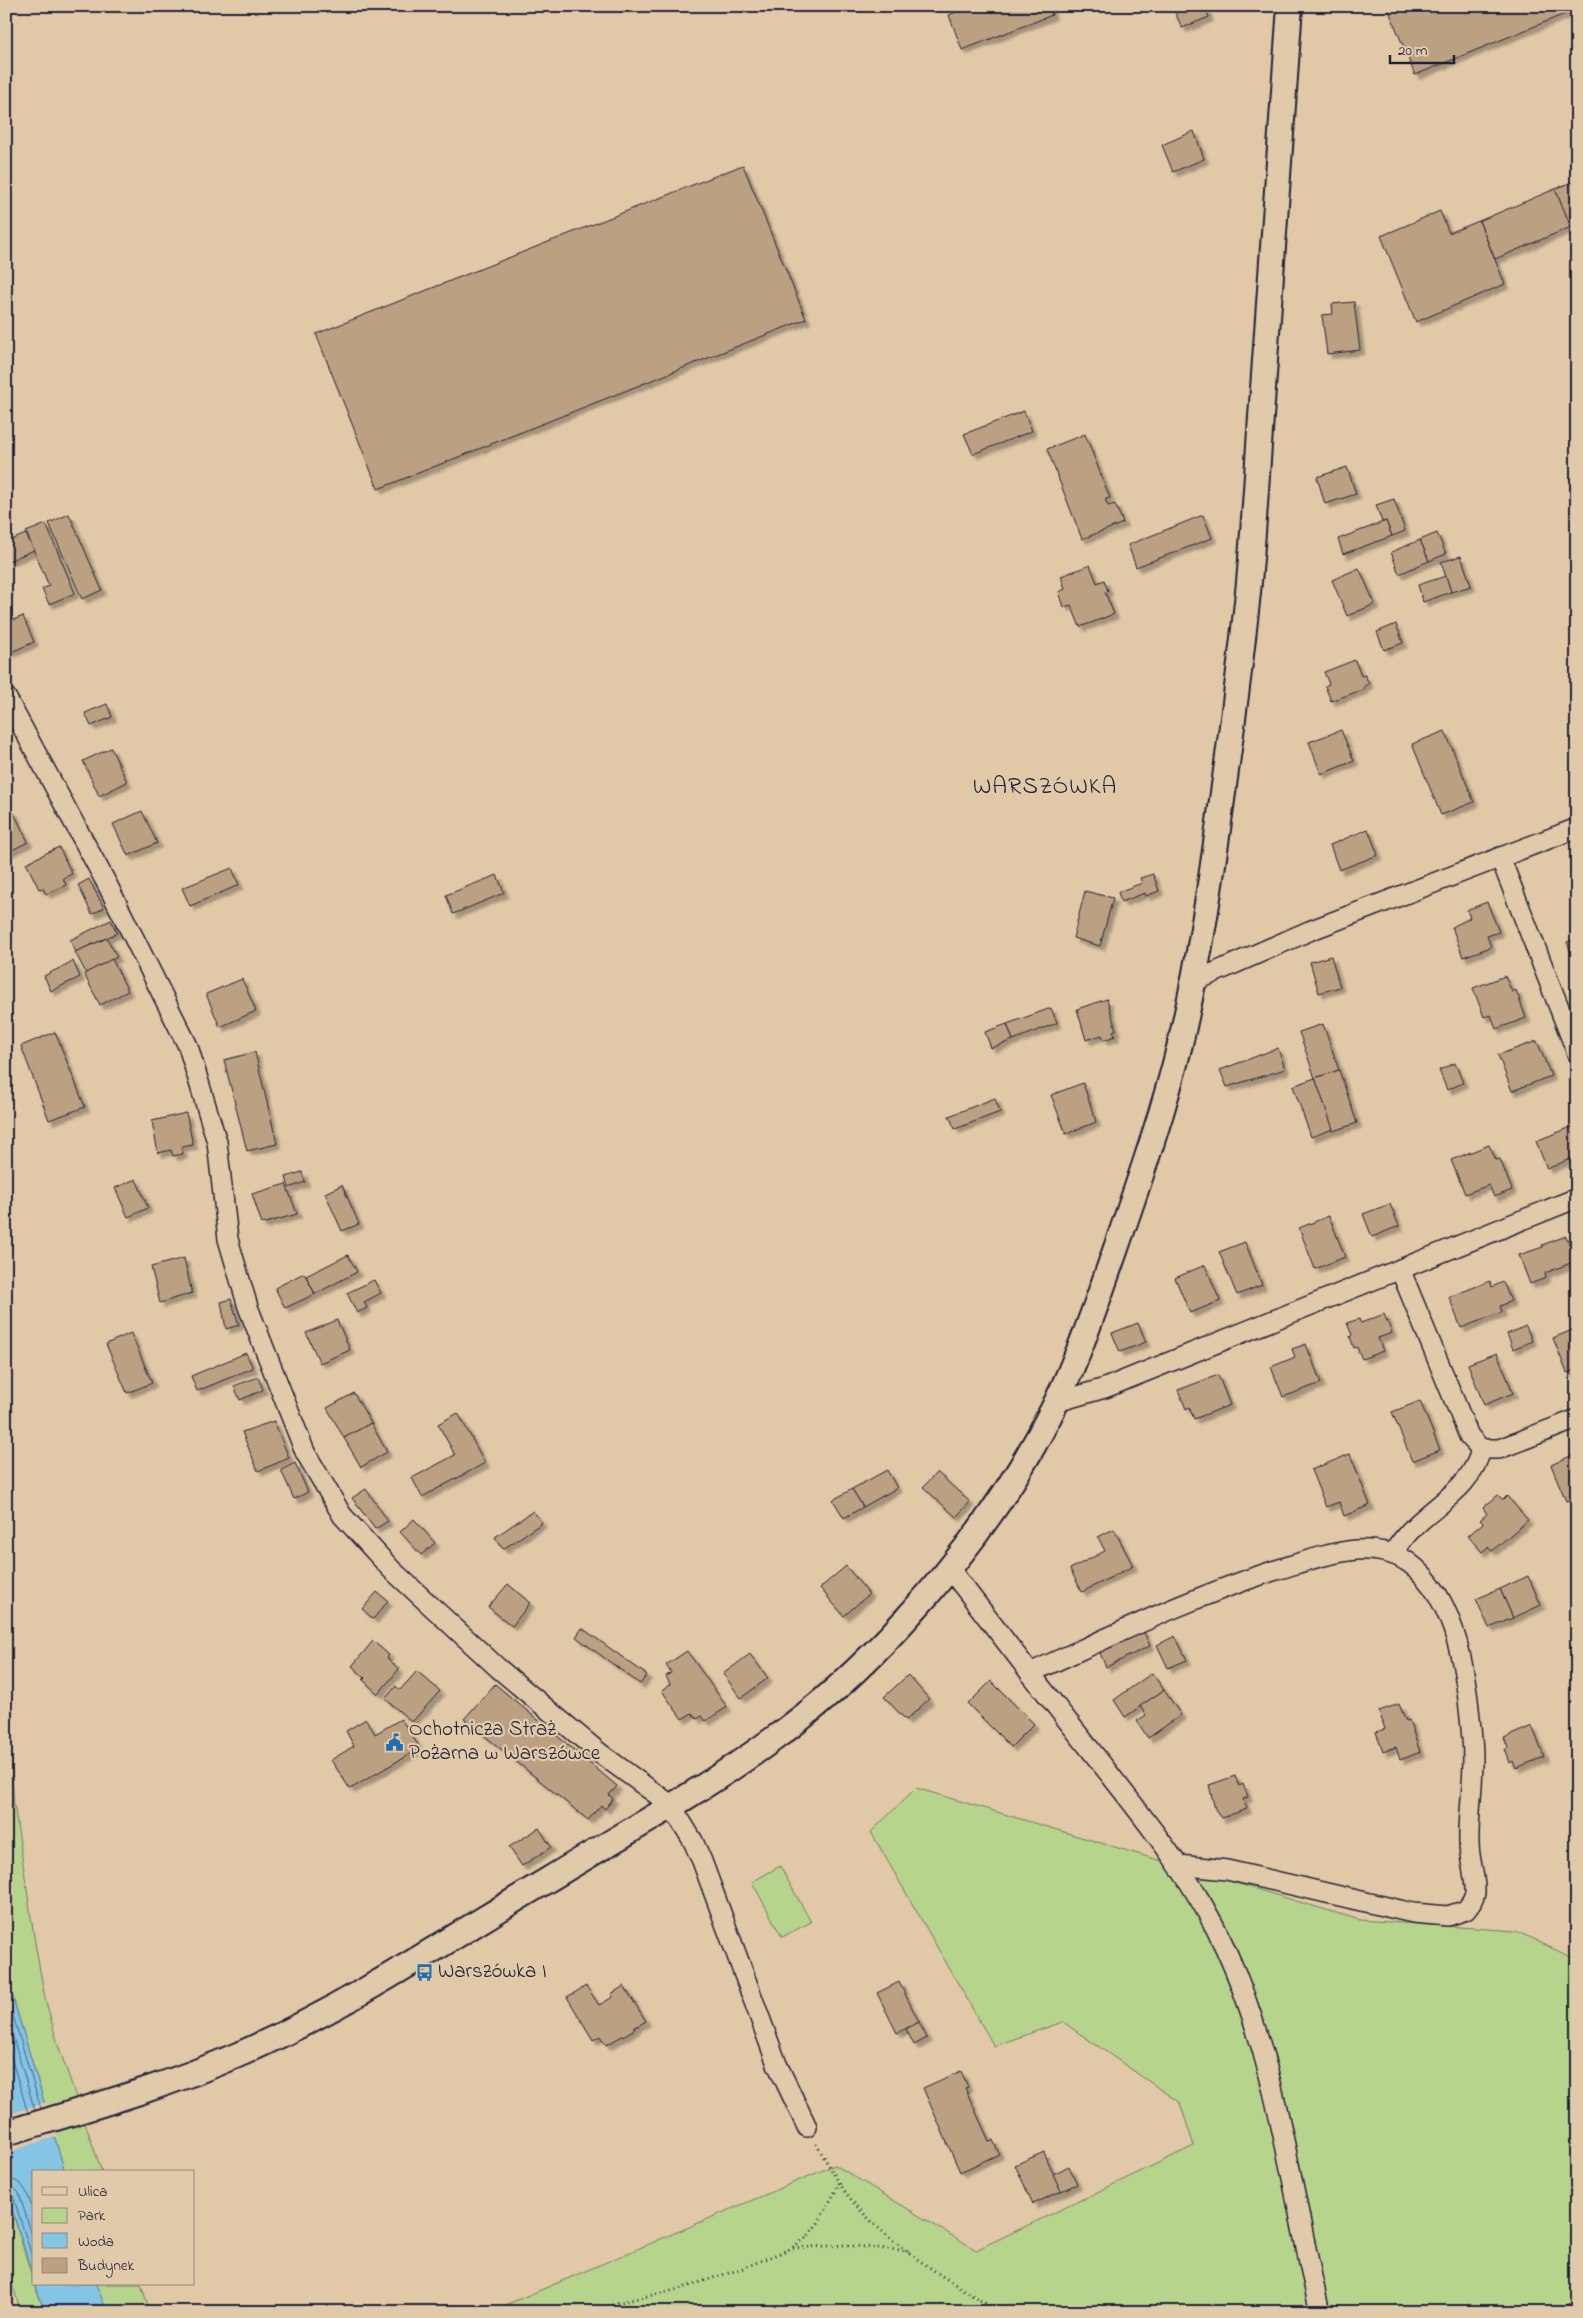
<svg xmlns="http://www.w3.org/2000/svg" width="1583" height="2318" font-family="'Indie Flower',sans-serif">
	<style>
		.green { fill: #b7d48c; stroke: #6c7b64 }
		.water { fill: #84c4e5; stroke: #5d83a1 }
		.pier { fill: #e1c8a6 }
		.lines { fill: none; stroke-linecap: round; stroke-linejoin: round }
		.shore { stroke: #49637f; stroke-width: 1 }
		.building { fill: #bca082; stroke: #22223b; filter: url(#shadow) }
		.service-casing { stroke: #22223b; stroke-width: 14 }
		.minor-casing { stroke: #22223b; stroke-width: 22 }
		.tertiary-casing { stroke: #22223b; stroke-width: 28 }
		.path { stroke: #22223b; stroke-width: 3; stroke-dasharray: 1 4; stroke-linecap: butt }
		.service { stroke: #e1caaa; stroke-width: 10 }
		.minor { stroke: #e1caaa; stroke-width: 19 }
		.tertiary { stroke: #e1caaa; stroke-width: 24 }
		.labels { text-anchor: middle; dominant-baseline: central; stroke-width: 4.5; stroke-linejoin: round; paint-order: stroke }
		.poi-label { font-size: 21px; fill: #22223b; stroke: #e1caaa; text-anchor: start }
		.quarter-label { font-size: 24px; letter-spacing: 1px; fill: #22223b; stroke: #e1caaa }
	</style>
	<defs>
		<filter id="shadow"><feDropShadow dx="4.5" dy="4.5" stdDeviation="1" flood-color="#0004"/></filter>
	</defs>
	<rect width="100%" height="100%" fill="#e1c8a6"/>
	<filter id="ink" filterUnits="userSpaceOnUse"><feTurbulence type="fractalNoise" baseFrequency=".02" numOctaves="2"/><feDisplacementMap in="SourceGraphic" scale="10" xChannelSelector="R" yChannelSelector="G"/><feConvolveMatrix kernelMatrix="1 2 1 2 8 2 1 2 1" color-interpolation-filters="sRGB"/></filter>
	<g filter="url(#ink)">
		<g class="green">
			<polygon points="6,1663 9,1695 8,1719 14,1804 35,1943 45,1998 58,2045 102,2172 65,2172 6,1974"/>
			<polygon points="916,1788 1360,1920 1516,1931 1577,1960 1577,2312 489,2312 835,2165 976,2250 1194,2146 1180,2103 1063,2022 994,2046 871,1832"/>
			<polygon points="780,1866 811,1922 782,1937 752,1882"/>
			<polygon points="6,2190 34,2284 45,2312 21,2312 10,2278 6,2280"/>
			<polygon points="96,2284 141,2284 150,2312 107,2312"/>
		</g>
		<g class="water">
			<polygon points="6,1975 65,2172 34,2172 34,2279 6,2190"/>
			<polygon points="35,2284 96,2284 107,2312 45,2312"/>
		</g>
		<polygon class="pier" points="47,2102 57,2136 6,2153 6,2115"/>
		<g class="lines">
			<g class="shore">
				<polyline points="6,1992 41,2109"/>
				<polyline points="6,2014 35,2111"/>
				<polyline points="6,2041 28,2113"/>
				<path d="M 6,2179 C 27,2179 29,2200 34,2216"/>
				<polyline points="6,2186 14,2188 19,2193 34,2242"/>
				<polyline points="6,2192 13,2196 34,2263"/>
			</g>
		</g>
		<g class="building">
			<polygon points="971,6 1049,6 1052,15 962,50 949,15"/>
			<polygon points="1172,6 1205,6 1209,17 1182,28"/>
			<polygon points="1387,6 1577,6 1577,9 1415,75"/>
			<polygon points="1194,131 1204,159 1173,172 1162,145"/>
			<polygon points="743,165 806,319 378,489 316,334"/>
			<polygon points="1577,180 1577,225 1571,227 1555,189"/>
			<polygon points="1555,189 1571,227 1495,259 1479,221"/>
			<polygon points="1440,211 1449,233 1479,221 1505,284 1416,322 1381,236"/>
			<polygon points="1354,302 1360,350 1327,354 1322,315 1333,314 1332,304"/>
			<polygon points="1024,411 1032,431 973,454 964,434"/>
			<polygon points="1085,434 1110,498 1105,499 1108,506 1115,504 1123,523 1082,539 1047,449"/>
			<polygon points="1347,467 1356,494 1325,504 1317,477"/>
			<polygon points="1394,499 1405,531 1392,536 1386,521 1382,522 1376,505"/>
			<polygon points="69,514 102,590 82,599 49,523"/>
			<polygon points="1203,515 1212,538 1136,567 1128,545"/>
			<polygon points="1386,521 1392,536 1343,554 1338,539"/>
			<polygon points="46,524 75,593 49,604 42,589 49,586 26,532"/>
			<polygon points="1437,533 1446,554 1429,561 1420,540"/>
			<polygon points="26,534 34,550 6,562 6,542"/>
			<polygon points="1420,540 1429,561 1399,574 1391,552"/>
			<polygon points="1461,556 1471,586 1451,592 1441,562"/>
			<polygon points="1090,565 1097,583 1104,580 1108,591 1105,592 1114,614 1080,627 1071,605 1064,607 1059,592 1065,589 1061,576"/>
			<polygon points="1359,568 1375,604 1347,616 1332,580"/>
			<polygon points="1446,576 1451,592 1423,602 1418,585"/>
			<polygon points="23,616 34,642 7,654 6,623"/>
			<polygon points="1396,624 1403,643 1384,650 1377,632"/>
			<polygon points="1355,660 1361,676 1365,675 1369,684 1364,686 1365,689 1331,701 1325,686 1329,684 1324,672"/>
			<polygon points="107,704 112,717 91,726 85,713"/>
			<polygon points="1341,730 1354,761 1321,774 1309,742"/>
			<polygon points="1445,731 1474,802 1441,815 1412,744"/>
			<polygon points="111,748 127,782 99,796 83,761"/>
			<polygon points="13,811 28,842 6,853 6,814"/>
			<polygon points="142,811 157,843 128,856 113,824"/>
			<polygon points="1368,829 1378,855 1339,870 1330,845"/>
			<polygon points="59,847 72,874 63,878 66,885 46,894 43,888 39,889 26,863"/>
			<polygon points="232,868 239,885 190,906 182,888"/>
			<polygon points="1153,874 1159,891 1146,896 1145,893 1121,902 1118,892 1142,883 1140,878"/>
			<polygon points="497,875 504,893 453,914 446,895"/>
			<polygon points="89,879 104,908 92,914 78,885"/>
			<polygon points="1085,891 1113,898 1100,946 1073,938"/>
			<polygon points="1487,902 1499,932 1487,936 1491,947 1463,957 1452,927 1470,918 1467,910"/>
			<polygon points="111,920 117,933 76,952 70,940"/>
			<polygon points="107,938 117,957 86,973 75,952"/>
			<polygon points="1577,939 1577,955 1572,956 1567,942"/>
			<polygon points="1331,956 1340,987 1319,993 1310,962"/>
			<polygon points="112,959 128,991 100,1005 84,974"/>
			<polygon points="73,961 80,977 51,991 44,976"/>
			<polygon points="1505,976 1512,992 1516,990 1526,1018 1496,1029 1491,1015 1484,1017 1473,988"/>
			<polygon points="242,979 256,1011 220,1027 206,994"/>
			<polygon points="1107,999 1116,1030 1113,1031 1115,1036 1104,1040 1102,1035 1086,1040 1077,1009"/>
			<polygon points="1051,1008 1057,1023 1013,1040 1007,1024"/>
			<polygon points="1007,1024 1013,1040 991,1048 985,1032"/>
			<polygon points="1323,1024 1339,1070 1315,1078 1299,1032"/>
			<polygon points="55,1032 85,1107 49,1120 21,1046"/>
			<polygon points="1537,1041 1551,1076 1512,1091 1498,1055"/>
			<polygon points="1278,1048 1285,1069 1227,1087 1220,1070"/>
			<polygon points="255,1052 277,1144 247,1151 224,1060"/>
			<polygon points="1455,1063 1463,1083 1447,1090 1439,1070"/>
			<polygon points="1339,1070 1357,1123 1333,1131 1315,1078"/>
			<polygon points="1315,1078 1333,1129 1311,1137 1293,1086"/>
			<polygon points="1083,1083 1096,1122 1066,1134 1051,1095"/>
			<polygon points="995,1098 1000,1112 955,1129 949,1116"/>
			<polygon points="186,1113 193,1145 181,1147 183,1154 173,1156 171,1150 158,1153 152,1121"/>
			<polygon points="1574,1126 1577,1134 1577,1162 1574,1163 1572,1158 1547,1169 1536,1141"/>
			<polygon points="1489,1145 1496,1160 1500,1159 1512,1190 1494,1197 1489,1185 1465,1194 1451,1160"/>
			<polygon points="302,1172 305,1182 289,1188 286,1177"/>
			<polygon points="136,1179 148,1208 128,1217 115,1188"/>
			<polygon points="286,1184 297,1214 262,1224 252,1194"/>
			<polygon points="342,1185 359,1224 342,1231 325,1193"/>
			<polygon points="1390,1204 1399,1226 1372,1237 1363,1214"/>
			<polygon points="1329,1216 1345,1257 1315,1269 1299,1228"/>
			<polygon points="1566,1236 1576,1261 1545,1273 1546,1278 1530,1284 1519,1255 1543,1247 1542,1245"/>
			<polygon points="1245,1242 1262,1285 1237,1295 1219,1252"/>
			<polygon points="348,1255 357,1272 315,1294 306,1276"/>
			<polygon points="184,1258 192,1293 160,1303 151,1267"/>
			<polygon points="1205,1265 1220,1301 1190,1313 1175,1278"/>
			<polygon points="304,1273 315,1294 285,1308 275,1288"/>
			<polygon points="374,1280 381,1293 364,1302 367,1308 357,1313 347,1293"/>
			<polygon points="1490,1281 1492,1287 1503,1282 1511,1301 1500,1306 1502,1312 1461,1328 1449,1297"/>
			<polygon points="231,1299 239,1325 226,1329 221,1302"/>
			<polygon points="1384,1314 1392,1333 1378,1338 1383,1351 1362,1359 1357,1347 1354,1348 1350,1337 1352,1335 1347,1323 1359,1319 1361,1323"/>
			<polygon points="337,1320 350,1350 320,1363 306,1333"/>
			<polygon points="1138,1323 1146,1342 1120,1352 1112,1333"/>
			<polygon points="1526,1326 1532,1341 1513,1349 1507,1334"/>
			<polygon points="1577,1328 1577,1369 1567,1373 1553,1338"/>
			<polygon points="131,1333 152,1383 127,1393 106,1344"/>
			<polygon points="1306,1344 1321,1383 1283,1397 1271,1367 1295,1357 1292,1349"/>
			<polygon points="246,1353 253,1368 197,1391 191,1376"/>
			<polygon points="1497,1353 1513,1393 1484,1405 1468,1364"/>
			<polygon points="1218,1375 1230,1405 1194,1419 1189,1407 1186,1409 1178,1390"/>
			<polygon points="258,1377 263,1390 240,1400 234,1386"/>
			<polygon points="354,1393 371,1423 344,1438 327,1408"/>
			<polygon points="1420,1401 1440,1450 1412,1461 1392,1412"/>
			<polygon points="458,1413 485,1463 422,1497 412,1478 455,1455 438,1424"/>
			<polygon points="274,1421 289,1458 258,1471 242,1432"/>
			<polygon points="371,1423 387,1452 361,1467 344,1438"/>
			<polygon points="1577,1453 1577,1496 1566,1501 1551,1465"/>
			<polygon points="1350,1454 1370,1505 1344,1516 1339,1502 1326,1507 1311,1470"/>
			<polygon points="295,1463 308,1492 294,1499 281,1470"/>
			<polygon points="887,1470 897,1488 863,1507 852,1489"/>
			<polygon points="937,1472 970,1502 956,1517 923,1487"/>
			<polygon points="366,1489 388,1521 375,1529 352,1498"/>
			<polygon points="852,1489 863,1507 844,1518 833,1500"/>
			<polygon points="1498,1495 1503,1500 1507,1496 1528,1520 1492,1551 1488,1547 1482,1552 1468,1536 1483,1523 1480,1520 1487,1514 1483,1508"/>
			<polygon points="533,1511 542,1523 503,1549 495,1537"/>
			<polygon points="414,1519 435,1543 421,1555 400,1532"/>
			<polygon points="1114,1529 1133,1566 1082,1592 1070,1569 1105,1551 1098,1537"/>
			<polygon points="846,1566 869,1594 844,1616 820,1588"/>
			<polygon points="1528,1576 1541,1605 1513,1618 1500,1589"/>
			<polygon points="508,1584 530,1603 512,1626 488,1607"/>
			<polygon points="1500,1589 1513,1618 1489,1628 1476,1599"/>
			<polygon points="377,1592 388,1601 373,1619 362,1609"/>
			<polygon points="582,1628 647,1675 640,1684 576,1637"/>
			<polygon points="1143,1630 1150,1646 1106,1667 1099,1651"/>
			<polygon points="1175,1636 1187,1660 1168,1668 1157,1645"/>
			<polygon points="373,1641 389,1655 387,1658 399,1669 378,1694 363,1680 365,1678 352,1666"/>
			<polygon points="687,1651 727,1707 706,1721 702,1716 697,1719 692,1713 682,1719 662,1691 670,1684 666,1676 671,1673 666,1665"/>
			<polygon points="750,1654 768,1678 741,1698 723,1674"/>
			<polygon points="417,1671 440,1691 412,1722 385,1699 396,1686 400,1690"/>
			<polygon points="1152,1673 1164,1690 1125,1717 1114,1700"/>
			<polygon points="908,1675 929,1699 906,1720 884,1697"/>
			<polygon points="991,1681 1034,1724 1011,1747 968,1704"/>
			<polygon points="495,1684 617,1786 609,1795 613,1799 605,1809 601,1805 588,1820 464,1719"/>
			<polygon points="1164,1690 1181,1715 1148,1738 1137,1721 1146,1715 1140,1706"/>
			<polygon points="1399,1704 1406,1721 1409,1720 1420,1752 1400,1760 1396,1747 1383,1752 1376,1732 1385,1729 1379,1711"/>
			<polygon points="366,1719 375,1734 401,1719 420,1748 350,1789 331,1760 354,1746 346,1731"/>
			<polygon points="1532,1726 1544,1757 1516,1768 1513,1761 1510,1763 1505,1749 1508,1748 1504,1738"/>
			<polygon points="1235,1776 1239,1786 1243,1784 1248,1797 1243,1799 1247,1809 1221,1818 1215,1809 1209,1785"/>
			<polygon points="539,1828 551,1847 522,1866 509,1847"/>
			<polygon points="899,1982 919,2022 897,2033 877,1993"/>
			<polygon points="586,1986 599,2005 613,1997 611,1994 624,1986 646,2021 634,2028 635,2029 606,2045 600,2036 593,2040 567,1997"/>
			<polygon points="919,2022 927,2038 914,2045 906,2029"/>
			<polygon points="961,2071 968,2087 965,2088 989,2141 993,2140 999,2154 960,2172 923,2088"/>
			<polygon points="1044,2152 1061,2191 1033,2204 1015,2165"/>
			<polygon points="1069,2166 1077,2184 1061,2191 1053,2174"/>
		</g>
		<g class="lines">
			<defs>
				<polyline id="service" points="1565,2312 1577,2307"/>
				<g id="minor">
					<polyline points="6,697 107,884 188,1046 217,1142 228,1239 248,1307 305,1452 342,1515 391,1569 498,1668 601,1754 671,1805 693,1841 702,1861 777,2064 807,2127"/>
					<polyline points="1500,857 1577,1053"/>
					<polyline points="1193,982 1309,931 1577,828"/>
					<polyline points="1400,1269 1469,1436 1481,1449 1499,1449 1577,1419"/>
					<polyline points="1057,1402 1105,1388 1577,1198"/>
					<path d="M 1392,1554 C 1399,1545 1405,1535 1414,1527 C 1439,1502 1473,1486 1481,1449"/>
					<path d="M 949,1568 C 997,1630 1044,1692 1093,1753 C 1142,1816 1193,1876 1226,1950 C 1278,2064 1291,2191 1320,2312"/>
					<path d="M 1030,1673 C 1110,1637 1189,1598 1273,1571 C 1300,1563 1327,1553 1356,1550 C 1373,1549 1393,1552 1408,1562 C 1459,1598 1467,1682 1472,1739 C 1476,1774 1468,1808 1469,1843 C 1469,1860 1476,1877 1475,1893 C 1474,1900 1470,1905 1466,1910 L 1448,1916 L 1413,1913 L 1227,1870 L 1179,1865"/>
				</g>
				<path id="tertiary" d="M 6,2133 C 85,2109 165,2087 240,2054 C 349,2006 449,1939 551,1878 C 625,1833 702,1791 772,1740 C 821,1705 865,1664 905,1620 C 963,1557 1016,1484 1054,1407 C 1082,1349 1102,1288 1123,1228 C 1144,1167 1165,1106 1180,1044 C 1199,964 1211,881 1222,800 C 1232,728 1242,655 1249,582 C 1254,527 1257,472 1261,417 C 1270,280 1280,143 1290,6"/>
			</defs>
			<use href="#service" class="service-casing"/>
			<use href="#minor" class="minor-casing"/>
			<use href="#tertiary" class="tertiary-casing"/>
			<g class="path">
				<path d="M 816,2144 C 826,2160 835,2177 846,2193 C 883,2242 948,2280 999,2312"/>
				<polyline points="793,2248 844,2245 909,2251"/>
				<polyline points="6,2282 11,2312"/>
				<polyline points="599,2312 617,2303 679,2289 741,2269 792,2248 806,2238 818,2223 840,2183"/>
			</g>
			<use href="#service" class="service"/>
			<use href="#minor" class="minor"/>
			<use href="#tertiary" class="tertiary"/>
		</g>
	</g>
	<defs>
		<symbol id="civic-bare" viewBox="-9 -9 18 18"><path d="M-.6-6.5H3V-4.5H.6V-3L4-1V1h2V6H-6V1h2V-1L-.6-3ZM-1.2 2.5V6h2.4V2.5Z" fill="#1f6fb2" stroke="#e1caaa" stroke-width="2.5" paint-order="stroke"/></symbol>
		<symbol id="bus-bare" viewBox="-9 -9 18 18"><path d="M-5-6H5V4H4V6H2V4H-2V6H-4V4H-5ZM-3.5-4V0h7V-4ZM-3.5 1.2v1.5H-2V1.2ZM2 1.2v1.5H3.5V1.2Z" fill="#1f6fb2" stroke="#e1caaa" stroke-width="2.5" paint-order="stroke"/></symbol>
	</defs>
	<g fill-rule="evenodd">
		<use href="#civic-bare" x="382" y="1730" width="25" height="25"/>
		<use href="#bus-bare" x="412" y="1960" width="25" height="25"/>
	</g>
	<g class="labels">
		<g class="poi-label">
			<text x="409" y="1730">Ochotnicza Straż<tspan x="409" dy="24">Pożarna w Warszówce</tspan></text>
			<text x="438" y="1972">Warszówka I</text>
		</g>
		<g class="quarter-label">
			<text x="1045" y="787">WARSZÓWKA</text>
		</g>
	</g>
	<rect width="1583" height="2318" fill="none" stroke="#e1caaa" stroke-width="25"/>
	<rect x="12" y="12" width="1558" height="2293" fill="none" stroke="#22223b" stroke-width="2" filter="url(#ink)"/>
	<rect x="32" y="2170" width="162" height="115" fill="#e1caaa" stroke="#95877e"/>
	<rect x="42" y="2187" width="25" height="8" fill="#e1caaa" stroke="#95877e"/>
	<text x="78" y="2196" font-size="15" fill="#22223b">Ulica</text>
	<rect x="42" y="2208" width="25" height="15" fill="#b7d48c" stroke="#95877e"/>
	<text x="78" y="2220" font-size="15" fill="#22223b">Park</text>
	<rect x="42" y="2233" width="25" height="15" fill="#84c4e5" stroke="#95877e"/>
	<text x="78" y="2246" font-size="15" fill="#22223b">Woda</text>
	<rect x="42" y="2258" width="25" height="15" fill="#bca082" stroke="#95877e"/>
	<text x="78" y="2270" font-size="15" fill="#22223b">Budynek</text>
	<path d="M1390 55v8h64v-8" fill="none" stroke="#22223b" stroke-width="2.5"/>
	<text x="1398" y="55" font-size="15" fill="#22223b" stroke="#e1caaa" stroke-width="4" paint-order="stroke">20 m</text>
</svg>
